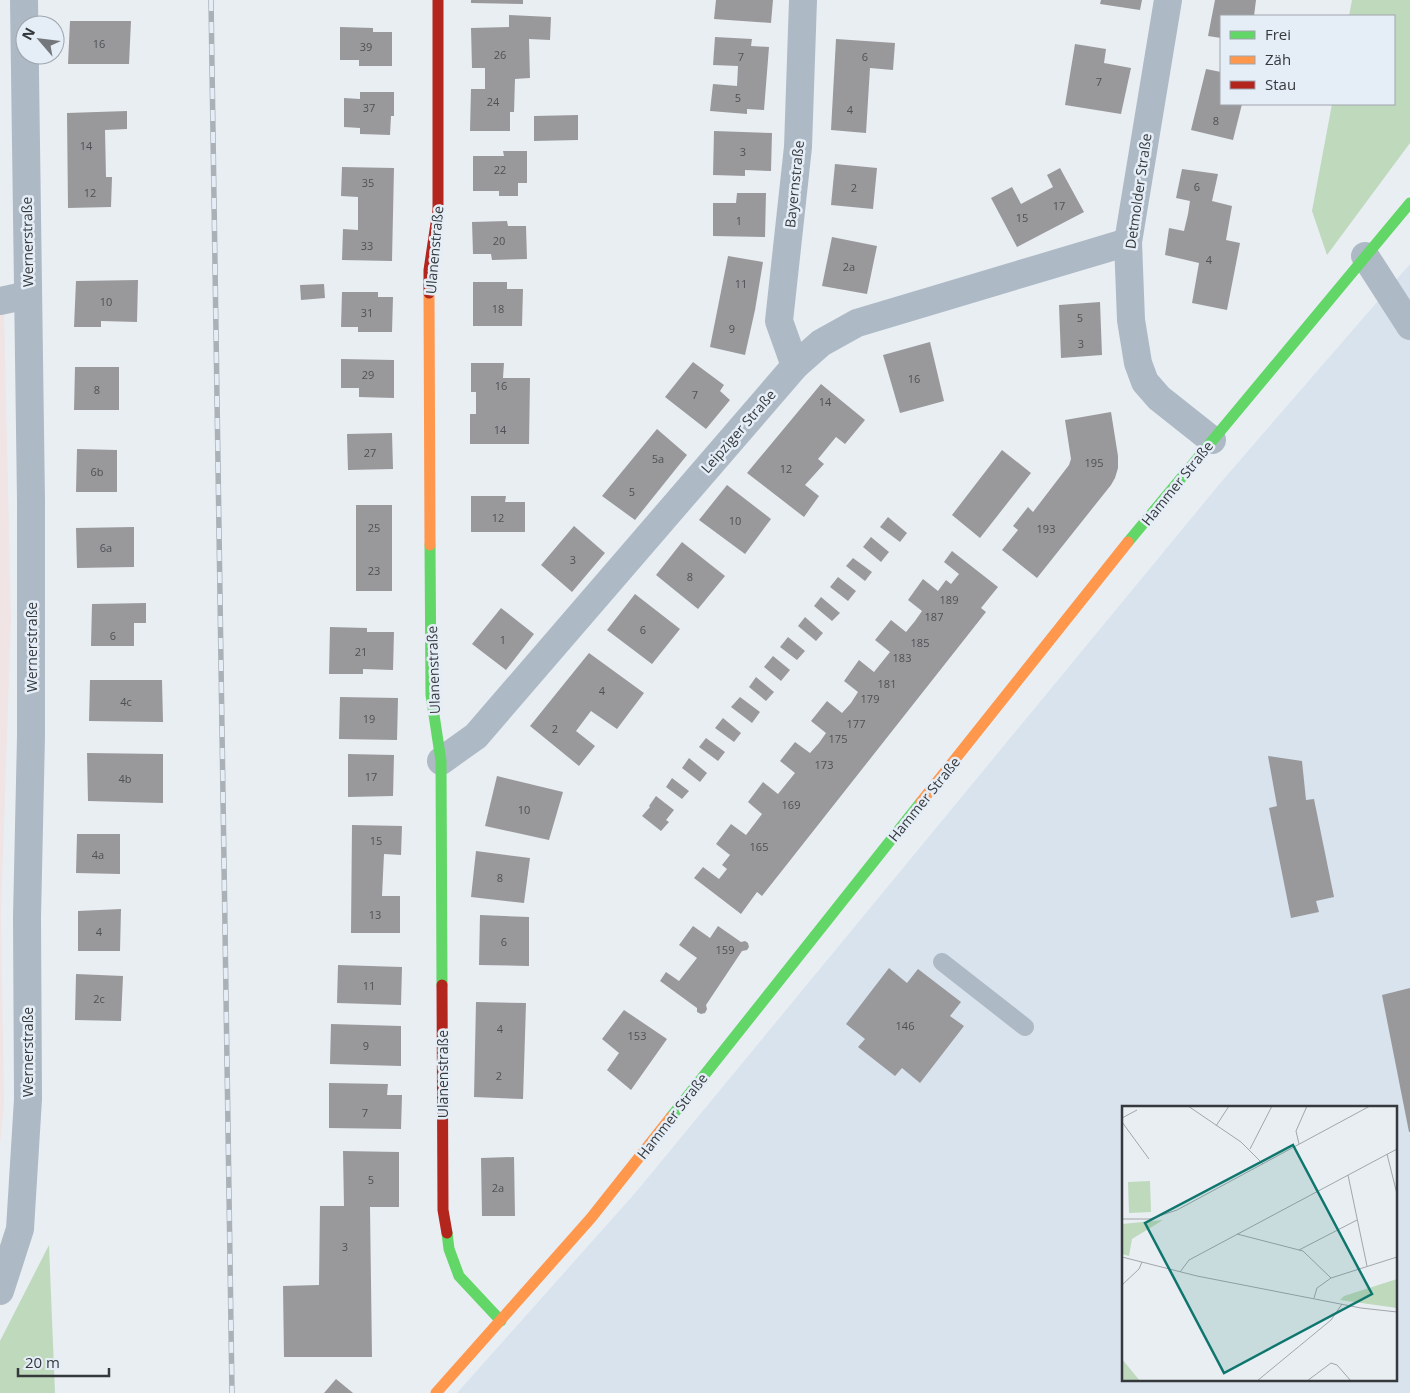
<svg xmlns="http://www.w3.org/2000/svg" width="1410" height="1393" font-family="'Open Sans',sans-serif">
	<style>
		.commercial { fill: #f0e4e4 }
		.built { fill: #d9e3ee; fill-rule: evenodd }
		.green { fill: #bfd9bd }
		.building { fill: #99999b }
		.lines { fill: none; stroke-linecap: round; stroke-linejoin: round }
		.lane { stroke: #aeb9c6; stroke-width: 18 }
		.street { stroke: #aeb9c6; stroke-width: 28 }
		.fast { stroke: #63d668; stroke-width: 11 }
		.slow { stroke: #ff974d; stroke-width: 11 }
		.jam { stroke: #b3261e; stroke-width: 11 }
		.rail-casing { stroke: #aab2b8; stroke-width: 5.5 }
		.rail { stroke: #e5edf7; stroke-width: 4; stroke-dasharray: 11; stroke-linecap: butt }
		.labels { text-anchor: middle; dominant-baseline: central; stroke-width: 5; stroke-linejoin: round; paint-order: stroke }
		.number-label { font-size: 11px; fill: #4e5154 }
		.street-label { font-size: 14px; fill: #35393c; stroke: #e5edf7 }
		.inset-road { fill: none; stroke: #a1a6aa; stroke-width: 1 }
		.view { fill: #0f766e; fill-opacity: 0.15; stroke: #0f766e; stroke-width: 2.5 }
		.inset-edge { fill: none; stroke: #35393c; stroke-width: 2.5 }
	</style>
	<rect width="100%" height="100%" fill="#e9eef3"/>
	<polygon class="commercial" points="4,310 11,620 1,912 4,1104 0,1144 0,311"/>
	<path class="built" d="M 1410,264 L 1410,1393 L 457,1393 L 636,1192 L 1222,481 ZM 1124,1107 L 1396,1107 L 1396,1379 L 1124,1379 Z"/>
	<g class="green">
		<polygon points="1352,0 1410,0 1410,143 1327,255 1312,211 1332,104 1394,104 1394,16 1349,16"/>
		<polygon points="49,1245 55,1393 0,1393 0,1341"/>
	</g>
	<g class="building">
		<polygon points="471,0 523,0 523,4 471,3"/>
		<polygon points="716,0 773,0 771,23 714,19"/>
		<polygon points="1101,0 1142,0 1140,10 1100,4"/>
		<polygon points="1215,0 1256,0 1254,16 1221,16 1221,38 1208,36"/>
		<polygon points="509,15 551,17 550,40 529,39 530,78 515,79 514,112 510,112 510,131 470,131 471,89 485,89 485,68 472,68 471,28 509,27"/>
		<polygon points="70,21 131,21 129,64 68,64"/>
		<polygon points="340,27 373,28 373,32 392,32 392,66 359,66 359,60 340,60"/>
		<polygon points="715,37 752,39 751,46 769,47 764,110 747,109 747,114 710,111 713,84 737,86 738,66 713,65"/>
		<polygon points="836,39 895,43 893,70 870,68 866,133 831,130"/>
		<polygon points="1075,44 1106,49 1104,63 1131,68 1121,114 1065,105"/>
		<polygon points="1206,69 1221,72 1221,104 1242,104 1233,140 1191,130"/>
		<polygon points="360,92 394,92 394,116 391,116 390,135 360,134 360,128 344,127 344,98 360,99"/>
		<polygon points="127,111 127,129 105,130 106,177 112,177 111,207 68,208 67,113"/>
		<polygon points="578,115 578,140 534,141 534,116"/>
		<polygon points="714,131 772,133 771,171 745,170 745,176 713,175"/>
		<polygon points="503,151 527,151 527,183 518,183 518,196 499,196 499,191 473,191 473,156 504,156"/>
		<polygon points="835,164 877,168 873,209 831,205"/>
		<polygon points="342,167 394,168 392,261 342,260 343,229 358,230 358,197 341,196"/>
		<polygon points="1060,168 1084,212 1017,247 991,198 1012,187 1021,204 1053,187 1047,175"/>
		<polygon points="1182,169 1218,174 1212,201 1232,206 1226,240 1240,243 1227,310 1192,303 1199,263 1165,255 1169,228 1184,231 1188,214 1190,201 1176,198"/>
		<polygon points="737,193 766,193 765,237 713,236 713,203 736,203"/>
		<polygon points="507,221 508,226 526,226 527,259 492,260 491,254 473,254 472,222"/>
		<polygon points="832,237 877,246 867,294 822,286"/>
		<polygon points="728,256 763,262 755,310 745,355 710,347"/>
		<polygon points="138,280 137,322 101,321 101,327 74,327 76,281"/>
		<polygon points="473,282 507,282 507,289 523,289 522,326 473,326"/>
		<polygon points="324,284 325,298 301,300 300,285"/>
		<polygon points="342,292 378,292 378,297 393,297 392,332 358,332 358,327 341,327"/>
		<polygon points="1100,302 1102,355 1061,358 1059,305"/>
		<polygon points="930,342 944,401 900,413 883,355"/>
		<polygon points="341,359 394,360 394,398 359,397 359,388 341,388"/>
		<polygon points="693,362 724,385 720,391 730,400 706,429 665,397"/>
		<polygon points="471,363 504,363 503,378 530,378 529,444 470,444 470,414 476,414 476,392 471,392"/>
		<polygon points="75,367 119,367 119,410 74,410"/>
		<polygon points="821,384 865,420 845,444 836,437 818,459 824,464 805,485 819,496 804,517 747,473"/>
		<polygon points="1111,412 1118,456 1118,468 1115,478 1111,485 1037,578 1002,550 1018,530 1013,526 1028,507 1033,512 1069,465 1071,459 1065,420"/>
		<polygon points="657,429 687,455 635,520 602,496"/>
		<polygon points="392,433 393,469 348,470 347,434"/>
		<polygon points="77,449 117,450 117,492 76,492"/>
		<polygon points="1002,450 1031,473 980,538 952,515"/>
		<polygon points="727,485 771,519 745,554 699,520"/>
		<polygon points="471,496 506,496 505,502 525,502 525,532 471,532"/>
		<rect x="356" y="505" width="36" height="86"/>
		<polygon points="888,517 907,533 900,542 880,527"/>
		<polygon points="574,526 605,553 572,592 541,565"/>
		<polygon points="134,527 134,567 77,568 76,528"/>
		<polygon points="871,537 889,552 881,562 863,547"/>
		<polygon points="682,542 725,576 698,609 656,575"/>
		<polygon points="952,551 998,587 981,608 986,612 762,896 757,892 741,914 694,878 703,867 719,879 727,869 722,865 730,855 716,844 731,824 746,835 762,814 748,802 763,782 778,794 795,773 780,761 795,742 810,753 819,743 826,733 811,721 827,701 842,713 851,703 858,692 844,681 859,660 874,672 890,652 875,640 891,620 906,632 915,621 922,611 908,600 923,579 938,591 946,580 951,584 959,574 944,562"/>
		<polygon points="853,558 872,572 865,581 846,566"/>
		<polygon points="838,577 856,591 848,601 830,587"/>
		<polygon points="635,594 680,629 652,664 607,630"/>
		<polygon points="821,597 840,613 832,621 814,606"/>
		<polygon points="146,603 146,623 134,623 134,646 91,646 92,604"/>
		<polygon points="501,608 534,634 506,670 472,644"/>
		<polygon points="805,617 823,633 816,641 798,626"/>
		<polygon points="330,627 367,628 367,632 394,632 393,670 363,669 363,674 329,674"/>
		<polygon points="788,637 805,651 797,660 780,647"/>
		<polygon points="589,653 644,693 617,729 591,711 576,731 595,746 579,766 530,726"/>
		<polygon points="773,656 790,670 781,681 764,667"/>
		<polygon points="756,677 774,692 766,701 749,687"/>
		<polygon points="90,680 162,680 163,722 89,721"/>
		<polygon points="340,697 398,698 397,740 339,739"/>
		<polygon points="740,697 760,712 752,723 731,707"/>
		<polygon points="723,718 741,733 734,742 715,728"/>
		<polygon points="706,738 725,752 718,761 699,747"/>
		<polygon points="87,753 163,754 163,803 88,801"/>
		<polygon points="348,754 394,755 393,796 348,797"/>
		<polygon points="1268,756 1302,761 1306,800 1314,799 1334,897 1316,901 1319,912 1291,918 1269,808 1277,806"/>
		<polygon points="689,758 707,773 700,782 682,768"/>
		<polygon points="497,776 563,792 549,840 485,826"/>
		<polygon points="672,778 689,791 682,799 666,787"/>
		<polygon points="656,796 674,810 666,820 669,822 661,831 642,816 650,807 649,806"/>
		<polygon points="352,825 402,826 401,855 384,854 382,896 400,896 400,933 351,933"/>
		<polygon points="77,834 120,834 120,874 76,873"/>
		<polygon points="476,851 530,858 524,903 471,897"/>
		<polygon points="121,909 120,951 78,951 78,911"/>
		<polygon points="480,915 529,917 529,966 479,965"/>
		<polygon points="693,926 710,938 718,926 741,942 745,941 748,943 749,947 747,950 742,951 706,1005 707,1009 705,1013 701,1014 697,1012 697,1008 660,981 666,972 679,981 697,958 679,945"/>
		<polygon points="338,965 402,967 401,1005 337,1003"/>
		<polygon points="889,968 907,983 918,969 961,1002 950,1016 964,1026 920,1083 902,1068 895,1076 858,1047 865,1039 846,1024"/>
		<polygon points="76,974 123,976 121,1021 75,1020"/>
		<polygon points="1410,988 1410,1132 1409,1132 1382,995"/>
		<polygon points="476,1002 526,1003 523,1099 474,1097"/>
		<polygon points="624,1010 667,1039 631,1090 607,1070 619,1053 602,1039"/>
		<polygon points="331,1024 401,1026 401,1066 330,1064"/>
		<polygon points="329,1083 388,1084 387,1095 402,1095 401,1129 329,1128"/>
		<polygon points="343,1151 399,1152 399,1207 370,1207 372,1357 284,1357 283,1286 319,1285 320,1206 344,1206"/>
		<polygon points="514,1157 515,1216 482,1216 481,1158"/>
		<polygon points="336,1379 353,1393 324,1393"/>
	</g>
	<g class="lines">
		<polyline class="lane" points="942,962 1025,1027"/>
		<g class="street">
			<polyline points="1168,0 1128,242 1131,320 1138,363 1145,382 1159,398 1212,440"/>
			<polyline points="1365,256 1410,326"/>
			<polyline points="0,301 28,295"/>
			<polyline points="795,366 779,321 798,147 803,0"/>
			<polyline points="441,761 476,736 795,366 821,343 857,323 1128,242"/>
			<polyline points="0,1291 20,1229 28,1099 27,917 31,736 31,501 24,0"/>
		</g>
		<g class="fast">
			<polyline points="1128,542 1410,203"/>
			<polyline points="430,545 431,695 441,761 442,985"/>
			<polyline points="671,1117 921,802"/>
			<polyline points="447,1233 449,1249 459,1276 501,1321"/>
		</g>
		<g class="slow">
			<polyline points="429,293 430,545"/>
			<polyline points="921,802 1128,542"/>
			<polyline points="436,1393 591,1218 671,1117"/>
		</g>
		<g class="jam">
			<polyline points="429,293 429,270 438,210 438,0"/>
			<polyline points="442,985 443,1210 447,1233"/>
		</g>
		<defs>
			<polyline id="rail" points="211,0 232,1393"/>
		</defs>
		<use href="#rail" class="rail-casing"/>
		<use href="#rail" class="rail"/>
	</g>
	<g class="labels">
		<g class="number-label">
			<text x="99" y="43">16</text>
			<text x="366" y="46">39</text>
			<text x="500" y="54">26</text>
			<text x="741" y="56">7</text>
			<text x="865" y="56">6</text>
			<text x="1099" y="81">7</text>
			<text x="738" y="97">5</text>
			<text x="493" y="101">24</text>
			<text x="369" y="107">37</text>
			<text x="850" y="109">4</text>
			<text x="1216" y="120">8</text>
			<text x="86" y="145">14</text>
			<text x="743" y="151">3</text>
			<text x="500" y="169">22</text>
			<text x="368" y="182">35</text>
			<text x="1197" y="186">6</text>
			<text x="854" y="187">2</text>
			<text x="90" y="192">12</text>
			<text x="1059" y="205">17</text>
			<text x="1022" y="217">15</text>
			<text x="739" y="220">1</text>
			<text x="499" y="240">20</text>
			<text x="367" y="245">33</text>
			<text x="1209" y="259">4</text>
			<text x="849" y="266">2a</text>
			<text x="741" y="283">11</text>
			<text x="106" y="301">10</text>
			<text x="498" y="308">18</text>
			<text x="367" y="312">31</text>
			<text x="1080" y="317">5</text>
			<text x="732" y="328">9</text>
			<text x="1081" y="343">3</text>
			<text x="368" y="374">29</text>
			<text x="914" y="378">16</text>
			<text x="501" y="385">16</text>
			<text x="97" y="389">8</text>
			<text x="695" y="394">7</text>
			<text x="825" y="401">14</text>
			<text x="500" y="429">14</text>
			<text x="370" y="452">27</text>
			<text x="658" y="458">5a</text>
			<text x="1094" y="462">195</text>
			<text x="786" y="468">12</text>
			<text x="97" y="471">6b</text>
			<text x="632" y="491">5</text>
			<text x="498" y="517">12</text>
			<text x="735" y="520">10</text>
			<text x="374" y="527">25</text>
			<text x="1046" y="528">193</text>
			<text x="106" y="547">6a</text>
			<text x="573" y="559">3</text>
			<text x="374" y="570">23</text>
			<text x="690" y="576">8</text>
			<text x="949" y="599">189</text>
			<text x="934" y="616">187</text>
			<text x="643" y="629">6</text>
			<text x="113" y="635">6</text>
			<text x="503" y="639">1</text>
			<text x="920" y="642">185</text>
			<text x="361" y="651">21</text>
			<text x="902" y="657">183</text>
			<text x="887" y="683">181</text>
			<text x="602" y="690">4</text>
			<text x="870" y="698">179</text>
			<text x="126" y="701">4c</text>
			<text x="369" y="718">19</text>
			<text x="856" y="723">177</text>
			<text x="555" y="728">2</text>
			<text x="838" y="738">175</text>
			<text x="824" y="764">173</text>
			<text x="371" y="776">17</text>
			<text x="125" y="778">4b</text>
			<text x="791" y="804">169</text>
			<text x="524" y="809">10</text>
			<text x="376" y="840">15</text>
			<text x="759" y="846">165</text>
			<text x="98" y="854">4a</text>
			<text x="500" y="877">8</text>
			<text x="375" y="914">13</text>
			<text x="99" y="931">4</text>
			<text x="504" y="941">6</text>
			<text x="725" y="949">159</text>
			<text x="369" y="985">11</text>
			<text x="99" y="998">2c</text>
			<text x="905" y="1025">146</text>
			<text x="500" y="1028">4</text>
			<text x="637" y="1035">153</text>
			<text x="366" y="1045">9</text>
			<text x="499" y="1075">2</text>
			<text x="365" y="1112">7</text>
			<text x="371" y="1179">5</text>
			<text x="498" y="1187">2a</text>
			<text x="345" y="1246">3</text>
		</g>
		<g class="street-label">
			<text transform="translate(794 184) rotate(-84)">Bayernstraße</text>
			<text transform="translate(1138 191) rotate(-82)">Detmolder Straße</text>
			<text transform="translate(27 242) rotate(-91)">Wernerstraße</text>
			<text transform="translate(434 250) rotate(-85)">Ulanenstraße</text>
			<text transform="translate(738 431) rotate(-49)">Leipziger Straße</text>
			<text transform="translate(1177 483) rotate(-51)">Hammer Straße</text>
			<text transform="translate(31 647) rotate(-90)">Wernerstraße</text>
			<text transform="translate(433 670) rotate(-92)">Ulanenstraße</text>
			<text transform="translate(924 799) rotate(-51)">Hammer Straße</text>
			<text transform="translate(27 1052) rotate(-90)">Wernerstraße</text>
			<text transform="translate(442 1074) rotate(-90)">Ulanenstraße</text>
			<text transform="translate(672 1116) rotate(-52)">Hammer Straße</text>
		</g>
	</g>
	<g transform="translate(1122 1106)">
		<rect width="275" height="275" fill="#e9eef3"/>
		<path d="M 28,75 L 29,106 L 7,107 L 6,76 ZM 41,114 L 10,133 L 7,150 L 0,148 L 0,118 ZM 275,173 L 275,202 L 218,194 L 222,190 ZM 0,253 L 18,275 L 0,275 Z" fill="#bfd9bd"/>
		<path class="inset-road" d="M 66,0 L 119,36 L 141,58M 0,12 L 15,4M 0,16 L 27,53M 94,20 L 107,0M 177,38 L 174,25 L 185,0M 128,43 L 150,0M 265,48 L 275,88M 226,69 L 245,160M 0,113 L 28,113 L 55,104 L 248,0M 115,128 L 181,145 L 209,172M 177,144 L 235,114M 0,151 L 75,170 L 239,202 L 275,206M 58,166 L 67,154 L 275,43M 0,179 L 17,163 L 20,156M 192,192 L 195,182 L 209,172 L 275,151M 135,275 L 209,214 L 220,198M 185,275 L 209,257 L 215,259 L 229,275"/>
		<path class="view" d="M 171,39 L 250,188 L 102,267 L 23,117 Z"/>
		<rect width="275" height="275" class="inset-edge"/>
	</g>
	<rect x="1220" y="15" width="175" height="90" fill="#e5edf7" stroke="#9fa5ac"/>
	<rect x="1230" y="31" width="25" height="8" fill="#63d668" stroke="#9fa5ac"/>
	<text x="1265" y="40" font-size="15" fill="#35393c">Frei</text>
	<rect x="1230" y="56" width="25" height="8" fill="#ff974d" stroke="#9fa5ac"/>
	<text x="1265" y="65" font-size="15" fill="#35393c">Zäh</text>
	<rect x="1230" y="81" width="25" height="8" fill="#b3261e" stroke="#9fa5ac"/>
	<text x="1265" y="90" font-size="15" fill="#35393c">Stau</text>
	<g transform="translate(40 40) rotate(298)"><circle r="24" fill="#e5edf7" stroke="#9fa5ac"/>
	<path d="M0-4L9 19L0 12L-9 19Z" fill="#74787c"/>
	<text y="-8" font-size="14" font-weight="bold" text-anchor="middle" fill="#35393c">N</text>
	</g>
	<path d="M18 1368v8h91v-8" fill="none" stroke="#35393c" stroke-width="2.5"/>
	<text x="25" y="1368" font-size="15" fill="#35393c" stroke="#e5edf7" stroke-width="4" paint-order="stroke">20 m</text>
</svg>
